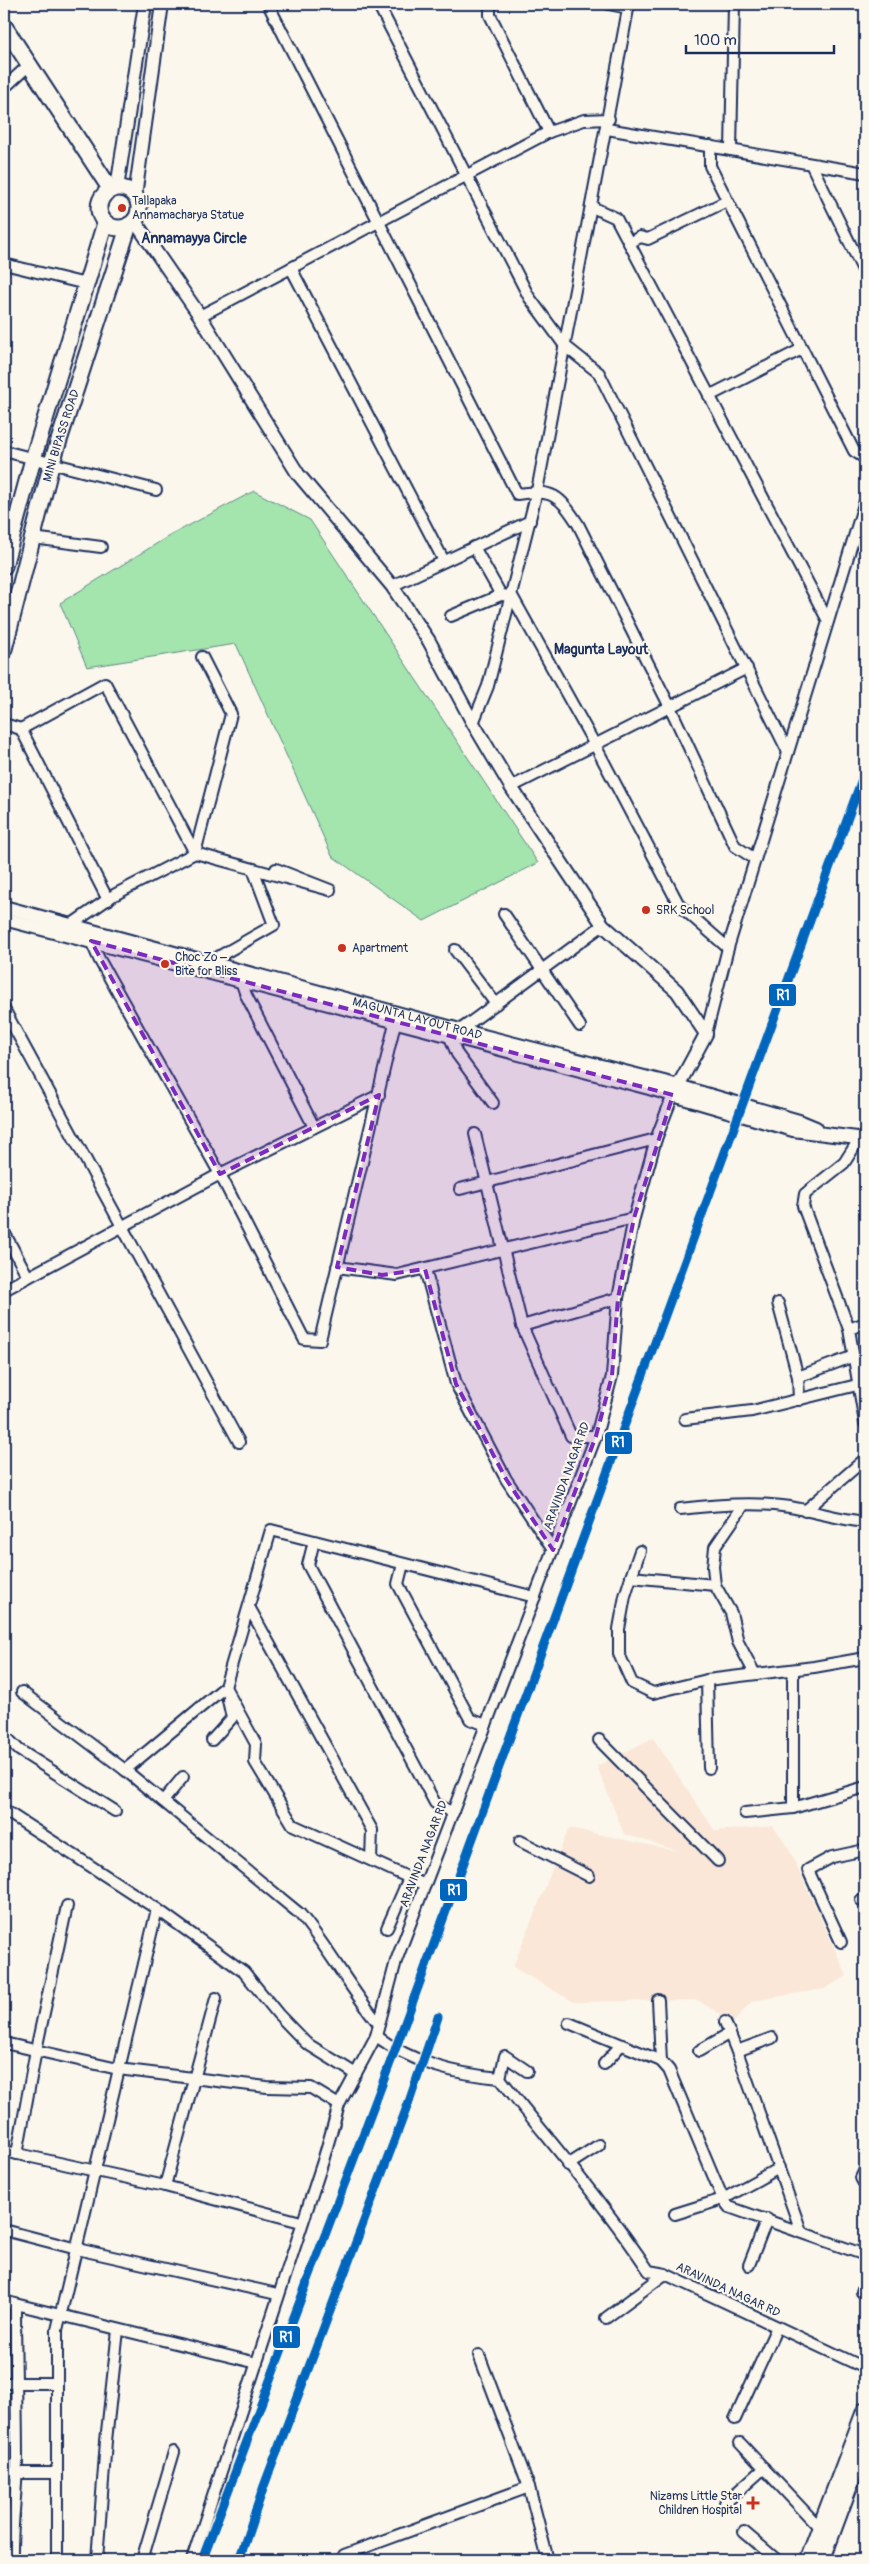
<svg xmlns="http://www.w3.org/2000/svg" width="869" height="2564" font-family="Pangolin,sans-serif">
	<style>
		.built { fill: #fae7d8 }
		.green { fill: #a4e4ad; stroke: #608a86 }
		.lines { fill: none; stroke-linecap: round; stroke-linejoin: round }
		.minor-casing { stroke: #1b2f5e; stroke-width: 14 }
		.tertiary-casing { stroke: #1b2f5e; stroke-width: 16 }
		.secondary-casing { stroke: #1b2f5e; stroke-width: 19 }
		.minor { stroke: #fbf7ec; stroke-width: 10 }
		.tertiary { stroke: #fbf7ec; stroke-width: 12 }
		.secondary { stroke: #fbf7ec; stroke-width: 15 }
		.rail { stroke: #1b2f5e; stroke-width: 3; stroke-dasharray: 8 4; stroke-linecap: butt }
		.rail-1-casing { stroke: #fbf7ec; stroke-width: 12 }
		.rail-1 { stroke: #0065bd; stroke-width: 9 }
		.marked { fill: #7b2cbf; fill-opacity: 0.2; stroke: #7b2cbf; stroke-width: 4; stroke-dasharray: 10 6; stroke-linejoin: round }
		.poi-dot { fill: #c8321e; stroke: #fbf7ec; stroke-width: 2 }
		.labels { text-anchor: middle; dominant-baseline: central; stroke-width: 4.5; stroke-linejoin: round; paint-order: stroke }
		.poi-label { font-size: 12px; fill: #1b2f5e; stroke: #fbf7ec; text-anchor: start }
		.street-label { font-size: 12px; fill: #1b2f5e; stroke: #fbf7ec }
		.neighbourhood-label { font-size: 14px; font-weight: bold; fill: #1b2f5e; stroke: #fbf7ec }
		.line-badge { stroke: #fbf7ec; stroke-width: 2 }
		.badge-label { font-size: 14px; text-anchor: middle; font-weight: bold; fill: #fff }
	</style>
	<rect width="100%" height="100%" fill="#fbf7ec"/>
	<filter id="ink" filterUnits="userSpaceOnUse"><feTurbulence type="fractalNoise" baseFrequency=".02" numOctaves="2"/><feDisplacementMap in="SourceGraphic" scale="10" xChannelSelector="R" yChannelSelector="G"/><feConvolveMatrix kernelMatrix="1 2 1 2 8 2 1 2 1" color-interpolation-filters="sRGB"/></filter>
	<g filter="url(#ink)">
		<polygon class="built" points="653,1738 715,1831 773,1826 787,1845 847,1976 824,1989 752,2001 734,2022 697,2000 574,2002 513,1967 569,1828 682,1852 624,1834 597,1766"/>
		<polygon class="green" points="254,491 310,520 538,863 424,921 332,856 236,644 87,667 60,603 169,536"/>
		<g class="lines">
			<defs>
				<g id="minor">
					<path d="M 268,4 L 517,494 C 553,489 559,495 578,524 L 670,707 L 735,846 L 755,859"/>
					<polyline points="378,4 529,297 565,346 599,373 788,752"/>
					<polyline points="490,4 490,15 549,132"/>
					<polyline points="609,4 628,8"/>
					<polyline points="4,88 30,64"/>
					<polyline points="607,129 865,173"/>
					<polyline points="710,146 710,166 854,451 865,458"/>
					<polyline points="731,150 734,4"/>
					<polyline points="811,164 865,274"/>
					<polyline points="592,207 616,218 828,621"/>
					<polyline points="629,243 640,237 648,239 727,201"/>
					<polyline points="4,264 86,284"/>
					<polyline points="291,268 444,561"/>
					<polyline points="200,316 549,132 584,120 609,119"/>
					<polyline points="709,396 802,349"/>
					<polyline points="4,451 156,490"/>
					<polyline points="33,538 101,547"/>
					<polyline points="392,586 530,521"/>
					<polyline points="501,595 512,596 595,745 679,905 728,948"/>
					<polyline points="451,616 501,595 474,547"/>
					<polyline points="473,723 488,686 537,491 629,4"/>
					<polyline points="4,724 21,729"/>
					<polyline points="511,787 747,668"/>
					<polyline points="108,900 21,729 105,683 195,853 330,890 276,869"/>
					<polyline points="504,914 580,1026"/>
					<polyline points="72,924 114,895 195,853 231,714 202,657"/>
					<polyline points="91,941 99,959 220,1174 304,1339 320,1340 395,1023"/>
					<polyline points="455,950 496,1004"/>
					<polyline points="211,961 274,925 253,869"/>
					<polyline points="241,981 246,995 314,1127"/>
					<polyline points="4,1009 239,1442"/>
					<polyline points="460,1030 603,925"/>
					<polyline points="706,1034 728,948 865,501"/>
					<polyline points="450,1037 457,1054 493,1103"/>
					<path d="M 673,1095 L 656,1139 L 634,1218 L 618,1298 L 612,1376 L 596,1436 L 396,1961 L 376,2036 C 413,2063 454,2074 500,2078 C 550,2142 604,2203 649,2271 L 665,2274 L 865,2368"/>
					<polyline points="475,1134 522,1326 571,1436 596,1436"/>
					<polyline points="860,1138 844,1163 805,1194 803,1206 849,1329 865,1423"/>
					<polyline points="460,1189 656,1139"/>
					<polyline points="4,1232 28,1277"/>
					<polyline points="337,1267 397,1275 634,1218"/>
					<polyline points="425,1269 456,1384 506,1479 553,1550"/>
					<polyline points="4,1290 220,1174 379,1095"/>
					<polyline points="778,1303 798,1377 799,1400"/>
					<polyline points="522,1326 618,1298"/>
					<polyline points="849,1329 865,1323"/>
					<polyline points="798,1377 854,1356"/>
					<polyline points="685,1419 752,1411 857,1385"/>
					<polyline points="743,1506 715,1547 713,1567 715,1585 731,1613 738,1642 755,1674"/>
					<path d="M 680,1509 C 712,1505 758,1502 790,1507 C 817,1512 838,1519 865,1522"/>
					<polyline points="805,1511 865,1459"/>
					<polyline points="314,1541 308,1565 435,1803 453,1813"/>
					<polyline points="403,1564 398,1584 470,1719 486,1725"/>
					<polyline points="631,1577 640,1551"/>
					<polyline points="715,1585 631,1577 625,1596 619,1629 619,1654 632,1683 653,1693 707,1680 814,1667 865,1658"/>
					<polyline points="249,1607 372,1830 371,1860"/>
					<polyline points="707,1680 709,1768"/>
					<polyline points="225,1687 256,1744 255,1762 293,1825 425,1885"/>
					<path d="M 22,1692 L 125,1770 L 300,1914 C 329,1949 350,1989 379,2024"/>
					<polyline points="4,1735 19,1750 115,1811"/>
					<polyline points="212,1740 232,1718 228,1700"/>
					<polyline points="599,1740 718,1861"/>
					<polyline points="125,1770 225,1687 271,1530 535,1597"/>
					<polyline points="163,1801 183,1777"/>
					<polyline points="793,1808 793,1670"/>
					<polyline points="4,1810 157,1909 244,1972 278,2014 306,2043 356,2074"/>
					<polyline points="745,1813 793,1808 865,1787"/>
					<polyline points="520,1841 589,1876"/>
					<polyline points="861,1900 865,1899"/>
					<polyline points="387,1928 409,1878"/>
					<polyline points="841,1942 808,1870 832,1857 865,1850"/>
					<polyline points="658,2000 661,2061"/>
					<polyline points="725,2022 739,2057"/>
					<polyline points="569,2023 661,2061 669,2070 723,2199 729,2207 865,2255"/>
					<polyline points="772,2038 737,2051 801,2231"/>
					<polyline points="4,2043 118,2069 267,2087 311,2088 339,2105"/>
					<polyline points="699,2051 730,2033"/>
					<polyline points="604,2064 621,2045"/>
					<polyline points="500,2078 505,2056 527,2071"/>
					<polyline points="4,2151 165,2186 301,2222"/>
					<polyline points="17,2154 36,2050 67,1906"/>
					<polyline points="568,2165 599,2145"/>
					<polyline points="865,2170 861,2178 865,2185"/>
					<polyline points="165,2186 216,1998"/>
					<polyline points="675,2214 723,2199 779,2168"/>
					<polyline points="4,2230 77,2249 277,2294"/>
					<polyline points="749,2265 767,2219"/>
					<polyline points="862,2292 865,2283"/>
					<polyline points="4,2301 15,2304"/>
					<polyline points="606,2318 665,2274"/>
					<polyline points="479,2355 529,2487 548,2560"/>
					<polyline points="4,2383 57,2383"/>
					<polyline points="735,2419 777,2327"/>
					<polyline points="4,2425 16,2425"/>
					<polyline points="740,2443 820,2528"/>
					<polyline points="4,2473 57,2473"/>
					<polyline points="725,2503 764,2468"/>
					<polyline points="744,2532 777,2560"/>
					<polyline points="344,2555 529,2487"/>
					<path d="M 12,2560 C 11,2526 17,2492 17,2457 C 17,2406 15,2355 15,2304 L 257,2363"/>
					<polyline points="57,2560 57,2330 157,1909"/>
					<polyline points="97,2560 106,2441 118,2330"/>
					<polyline points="142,2560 174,2452"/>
					<polyline points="192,2560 323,2161 339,2105 376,2036"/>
				</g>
				<g id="tertiary">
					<polyline points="117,188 145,4"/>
					<polyline points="135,196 162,4"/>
					<polyline points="134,220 200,316 298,474 392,586 429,641 473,723 511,787 603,925 677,991 706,1034 678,1086"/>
					<path id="s1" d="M 4,907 L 460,1030 L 664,1082 L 799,1121 L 816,1128"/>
					<polyline points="4,919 649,1088 793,1130 865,1139"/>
				</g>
				<g id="secondary">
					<polyline points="4,26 111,190"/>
					<circle cx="119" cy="208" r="20"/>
					<polyline points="4,566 33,459 105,223"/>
					<path id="s2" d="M 4,649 L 52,462 L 129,225"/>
					<polyline points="808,2560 865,2410"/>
					<polyline points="822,2560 865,2444"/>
				</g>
			</defs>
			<use href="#minor" class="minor-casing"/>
			<use href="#tertiary" class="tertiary-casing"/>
			<use href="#secondary" class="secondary-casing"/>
			<use href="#minor" class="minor"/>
			<use href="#tertiary" class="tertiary"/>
			<use href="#secondary" class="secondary"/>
			<polyline class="rail" points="202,2560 392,2058 865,771"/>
			<defs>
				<g id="rail-1">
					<polyline points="202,2560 392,2058 865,771"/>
					<polyline points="239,2560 264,2486 410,2099 438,2017"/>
				</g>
			</defs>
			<use href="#rail-1" class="rail-1-casing"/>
			<use href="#rail-1" class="rail-1"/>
		</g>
	</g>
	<path class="marked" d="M 91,941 L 673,1095 L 634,1218 L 618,1298 L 612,1376 L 596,1436 L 553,1550 L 506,1479 L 456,1384 L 425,1269 L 382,1275 L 337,1267 L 379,1095 L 220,1174 Z"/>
	<g class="poi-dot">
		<circle cx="122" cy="208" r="5"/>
		<circle cx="646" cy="910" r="5"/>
		<circle cx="342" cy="948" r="5"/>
		<circle cx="165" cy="964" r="5"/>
		<path d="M750.5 2495.5h5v5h5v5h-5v5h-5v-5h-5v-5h5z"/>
	</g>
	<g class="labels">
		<g class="poi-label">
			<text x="132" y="201">Tallapaka<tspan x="132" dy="14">Annamacharya Statue</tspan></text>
			<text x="656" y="910">SRK School</text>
			<text x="352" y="948">Apartment</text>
			<text x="175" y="957">Choc Zo –<tspan x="175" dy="14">Bite for Bliss</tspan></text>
			<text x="742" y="2496" text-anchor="end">Nizams Little Star<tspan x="742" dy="14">Children Hospital</tspan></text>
		</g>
		<g class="street-label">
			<text stroke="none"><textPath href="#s2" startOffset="221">MINI BIPASS ROAD</textPath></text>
			<text stroke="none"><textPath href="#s1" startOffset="428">MAGUNTA LAYOUT ROAD</textPath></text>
			<text transform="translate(567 1476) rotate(-70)">ARAVINDA NAGAR RD</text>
			<text transform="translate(424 1854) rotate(-69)">ARAVINDA NAGAR RD</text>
			<text transform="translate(728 2290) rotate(25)">ARAVINDA NAGAR RD</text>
		</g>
		<g class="neighbourhood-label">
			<text x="194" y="238">Annamayya Circle</text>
			<text x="601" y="649">Magunta Layout</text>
		</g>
	</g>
	<g class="line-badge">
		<rect x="768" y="983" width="29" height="24" rx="5" fill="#0065bd"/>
		<rect x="604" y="1431" width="29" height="24" rx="5" fill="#0065bd"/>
		<rect x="439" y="1878" width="29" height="24" rx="5" fill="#0065bd"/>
		<rect x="272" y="2325" width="29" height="24" rx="5" fill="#0065bd"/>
	</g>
	<g class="badge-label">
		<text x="783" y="1000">R1</text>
		<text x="618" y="1447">R1</text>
		<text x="454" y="1895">R1</text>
		<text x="286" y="2342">R1</text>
	</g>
	<rect width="869" height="2564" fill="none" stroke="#fbf7ec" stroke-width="20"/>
	<rect x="10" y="10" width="849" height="2544" fill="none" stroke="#1b2f5e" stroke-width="2" filter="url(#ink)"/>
	<path d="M686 45v8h148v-8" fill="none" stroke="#1b2f5e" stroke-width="2.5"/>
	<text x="694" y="45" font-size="15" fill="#1b2f5e" stroke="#fbf7ec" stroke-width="4" paint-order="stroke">100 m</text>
</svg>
